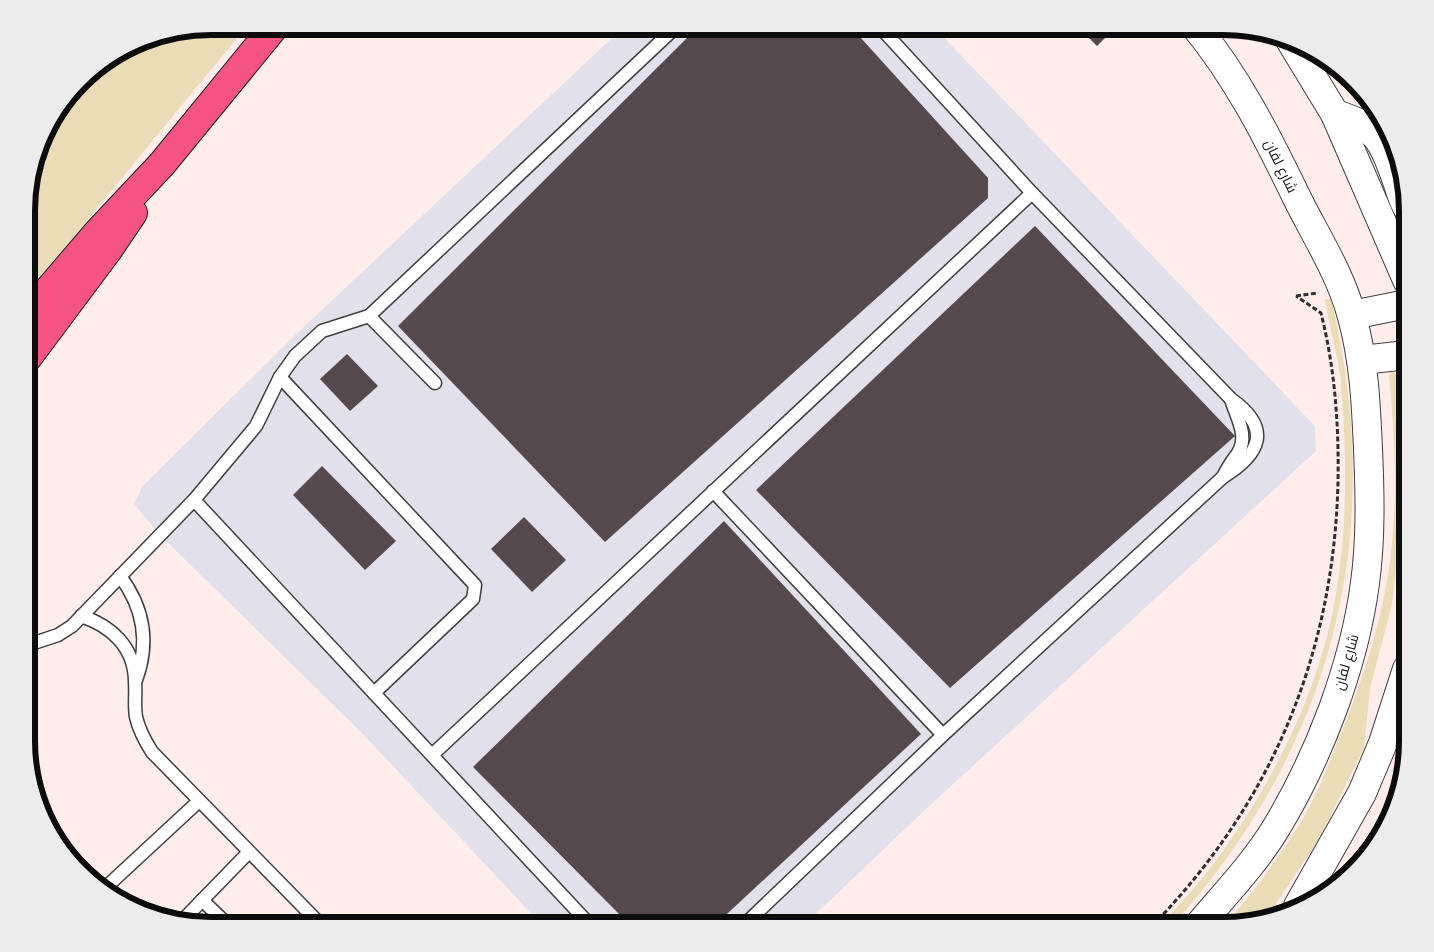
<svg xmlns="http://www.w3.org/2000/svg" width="1434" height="952" font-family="'Libre Baskerville',Cairo,serif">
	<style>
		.industrial { fill: #e2e0eb }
		.green { fill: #e9dcb6 }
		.building { fill: #55494d }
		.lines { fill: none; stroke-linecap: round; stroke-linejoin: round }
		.service-casing { stroke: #3f3f3f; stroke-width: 15 }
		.tertiary-casing { stroke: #3f3f3f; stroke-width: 30 }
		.motorway-casing { stroke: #1d1d1d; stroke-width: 30 }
		.path { stroke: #2e2e2e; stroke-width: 3; stroke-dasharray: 5 2.5; stroke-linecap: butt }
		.service { stroke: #fff; stroke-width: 12 }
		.tertiary { stroke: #fff; stroke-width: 28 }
		.motorway { stroke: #f45482; stroke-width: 28 }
		.labels { text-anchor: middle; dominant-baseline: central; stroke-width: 5; stroke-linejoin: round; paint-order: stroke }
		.street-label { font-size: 14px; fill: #0c0c0c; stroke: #fff }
		.rim { fill: none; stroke: #0c0c0c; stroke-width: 6 }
	</style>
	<rect width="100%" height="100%" fill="#ffedec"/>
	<polygon class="industrial" points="625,26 933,26 1315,426 1316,451 926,809 803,926 543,926 362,733 160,535 134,504 142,487 293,337"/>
	<g class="green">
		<polygon points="211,26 247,26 28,292 28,188 45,129 95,69 141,40"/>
		<path d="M 1325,299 L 1331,299 C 1388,533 1333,746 1173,925 L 1160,925 C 1234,852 1299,741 1326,640 C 1348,558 1348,469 1341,385 C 1339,356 1329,328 1325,299 Z"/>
		<path d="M 1392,368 L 1397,377 L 1400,419 L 1401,508 L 1399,541 L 1392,604 L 1370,689 L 1364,748 L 1318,841 L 1271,911 L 1268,915 L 1234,925 L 1225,925 C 1251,895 1276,862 1297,828 C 1312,805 1323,779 1333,753 C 1359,692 1381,627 1390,561 C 1398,499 1395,438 1389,376 Z"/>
	</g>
	<g class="building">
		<polygon points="699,26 850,26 988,178 988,198 605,542 398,326"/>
		<polygon points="1077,26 1108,26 1112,31 1097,46"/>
		<polygon points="1035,226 1235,436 950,688 756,490"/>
		<polygon points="347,354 378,386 350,411 320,379"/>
		<polygon points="322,466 396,541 365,570 293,495"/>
		<polygon points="524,517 566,560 532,592 491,549"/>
		<polygon points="724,521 921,734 714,926 631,926 473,767"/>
	</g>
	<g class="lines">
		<defs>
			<g id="service">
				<polyline points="369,316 435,383"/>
				<polyline points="280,377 475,585 473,599 374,693"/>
				<path d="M 1223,477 C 1227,468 1232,461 1238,453 C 1249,435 1236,417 1231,399"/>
				<polyline points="713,491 943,735"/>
				<path d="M 120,576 C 144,608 150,642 136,680"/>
				<path d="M 81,616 C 112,626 135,648 135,682 C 136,694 134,705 136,717 C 139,730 145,741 152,752 L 322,926"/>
				<polyline points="28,645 58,635 72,626 194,500"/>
				<polyline points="432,755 1032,193"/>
				<polyline points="104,889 199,801"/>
				<polyline points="202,900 229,926"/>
				<polyline points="182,921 249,852"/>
				<polyline points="591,926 194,500 256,426 280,377 295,356 322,331 369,316 677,26"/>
				<path d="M 743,926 L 943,735 L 1223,477 C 1261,454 1272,428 1231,399 L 1032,193 L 879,26"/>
			</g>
			<g id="tertiary">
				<path d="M 1195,26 C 1237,77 1267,136 1296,196 C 1315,235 1341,274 1352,317 C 1364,360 1366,404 1368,449 C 1370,494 1371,539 1365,583 C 1354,666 1319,757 1276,828 C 1255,863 1225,894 1199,925"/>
				<polyline points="1290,40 1335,114 1407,280"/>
				<path d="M 1335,114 C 1378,127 1382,140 1397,181 C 1400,190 1402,199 1407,207"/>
				<polyline points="1352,315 1407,304"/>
				<polyline points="1362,360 1407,355"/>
				<polyline points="1298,906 1362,793 1383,743 1407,669"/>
			</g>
			<g id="motorway">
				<polyline points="28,314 98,232 162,164 275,26"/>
				<polyline points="28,357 108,250 133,213"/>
			</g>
		</defs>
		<use href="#service" class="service-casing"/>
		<use href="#tertiary" class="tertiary-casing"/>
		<use href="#motorway" class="motorway-casing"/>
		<g class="path">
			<polyline points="1296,296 1317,293"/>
			<path d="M 1153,925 C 1272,803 1334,653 1338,482 C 1339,425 1335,369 1321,313 L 1296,296"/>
		</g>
		<use href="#service" class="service"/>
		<use href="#tertiary" class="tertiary"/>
		<use href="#motorway" class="motorway"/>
	</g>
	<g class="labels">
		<g class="street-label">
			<text transform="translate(1281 166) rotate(64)">شارع لفان</text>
			<text transform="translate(1346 662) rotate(-74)">شارع لفان</text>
		</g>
	</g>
	<path d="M0 0H1434V952H0ZM211 35H1223A176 176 0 0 1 1399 211V741A176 176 0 0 1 1223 917H211A176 176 0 0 1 35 741V211A176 176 0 0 1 211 35Z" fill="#ececec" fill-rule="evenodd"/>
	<path class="rim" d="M211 35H1223A176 176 0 0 1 1399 211V741A176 176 0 0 1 1223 917H211A176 176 0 0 1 35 741V211A176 176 0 0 1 211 35Z"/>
</svg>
